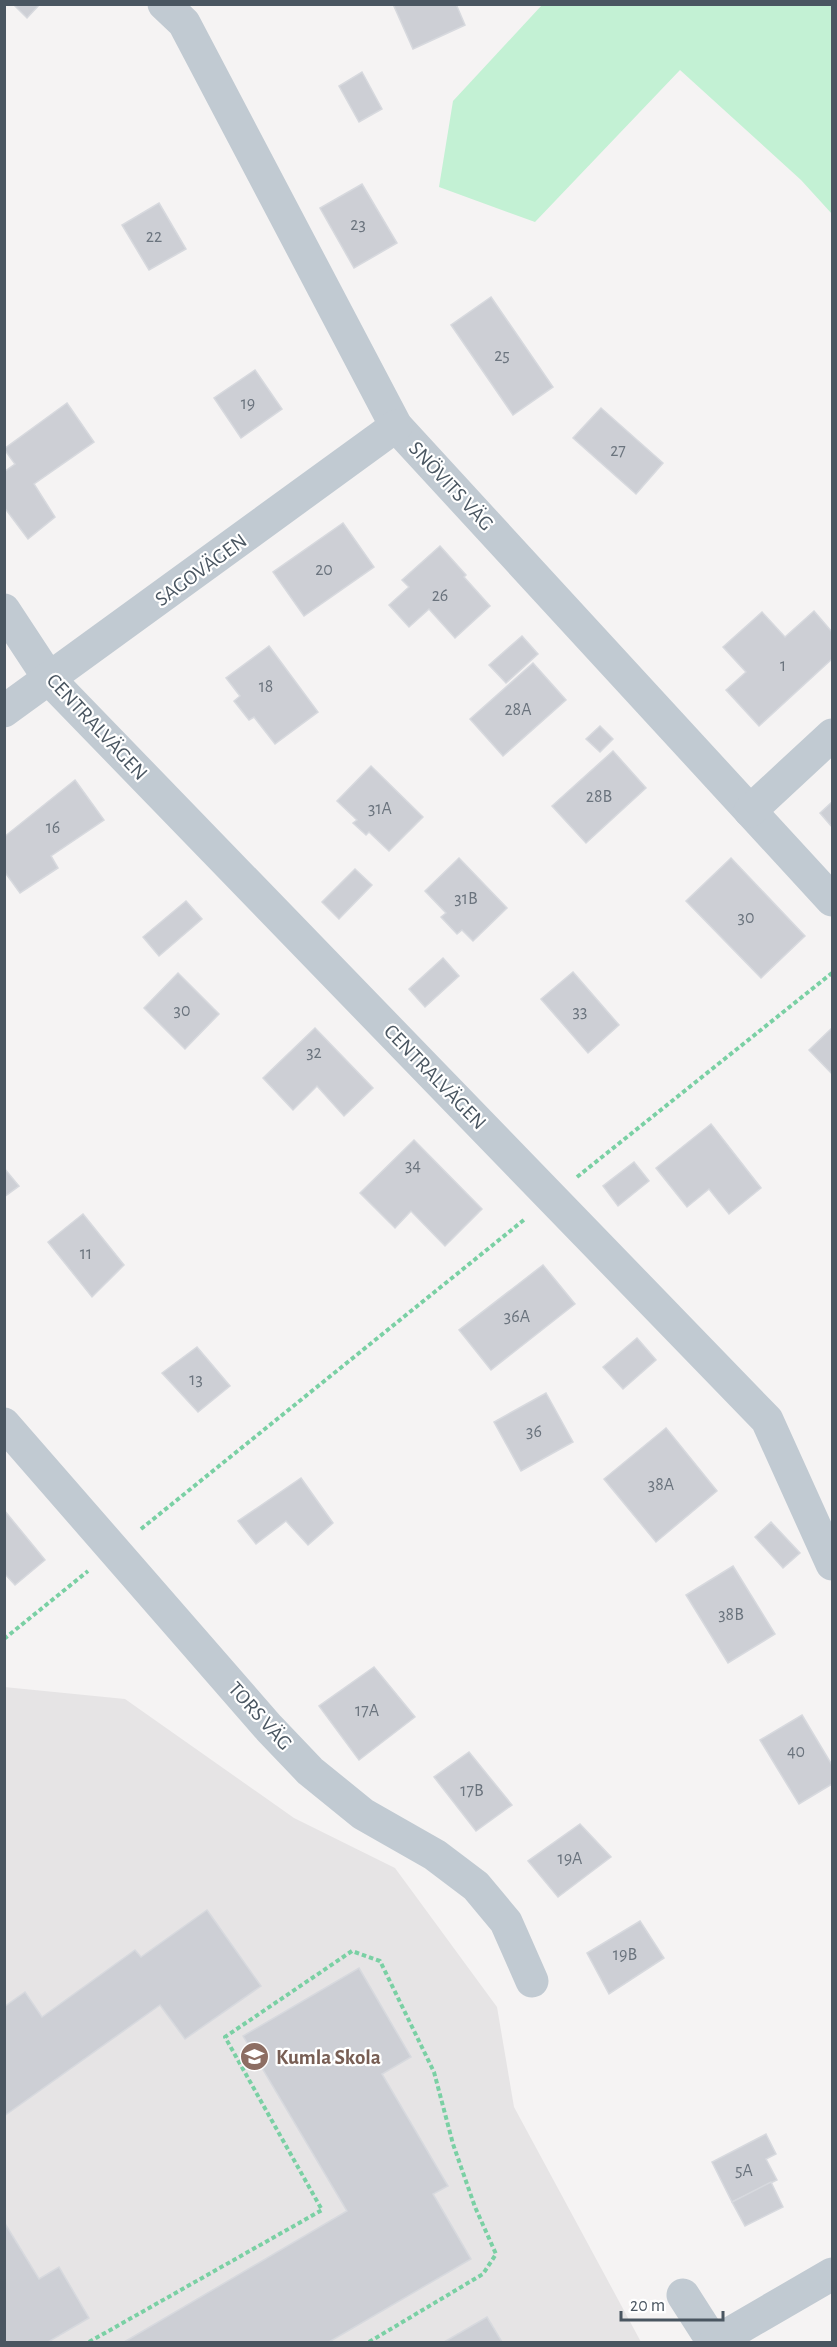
<svg xmlns="http://www.w3.org/2000/svg" width="837" height="2347" font-family="'Alegreya Sans',sans-serif">
	<style>
		.education { fill: #e6e4e5 }
		.green { fill: #c3f1d4 }
		.building { fill: #cdcfd5; stroke: #d7d9de; stroke-width: 1.5 }
		.lines { fill: none; stroke-linecap: round; stroke-linejoin: round }
		.path { stroke: #7ad0a4; stroke-width: 4; stroke-dasharray: 4.5 3; stroke-linecap: butt }
		.minor { stroke: #c1cad2; stroke-width: 33 }
		.labels { text-anchor: middle; dominant-baseline: central; stroke-width: 4.5; stroke-linejoin: round; paint-order: stroke }
		.number-label { font-size: 18px; fill: #6b747e }
		.street-label { font-size: 21px; fill: #4a5661; stroke: #fff }
		.education-label { font-size: 21px; font-weight: bold; fill: #785e54; stroke: #fff; text-anchor: start }
	</style>
	<rect width="100%" height="100%" fill="#f5f3f3"/>
	<polygon class="education" points="4,1687 125,1699 294,1818 395,1868 497,2007 514,2107 641,2342 5,2342"/>
	<polygon class="green" points="542,5 832,5 832,214 801,180 680,70 535,222 439,187 453,101"/>
	<g class="building">
		<polygon points="13,4 40,4 27,18"/>
		<polygon points="393,4 456,4 465,25 413,49"/>
		<polygon points="362,72 382,109 359,122 339,86"/>
		<polygon points="362,184 397,243 354,268 320,208"/>
		<polygon points="159,203 186,249 149,270 122,225"/>
		<polygon points="491,297 553,387 513,415 451,325"/>
		<polygon points="255,370 282,409 241,438 214,398"/>
		<polygon points="67,403 94,442 34,484 55,517 28,539 4,507 4,472 15,464 4,449"/>
		<polygon points="601,408 663,463 636,494 573,438"/>
		<polygon points="343,523 374,567 304,616 273,572"/>
		<polygon points="440,546 466,575 464,577 490,606 455,638 429,609 409,627 389,605 409,587 402,580"/>
		<polygon points="814,611 832,632 832,659 759,726 726,690 746,672 723,647 762,612 785,637"/>
		<polygon points="522,636 538,654 506,683 489,665"/>
		<polygon points="269,646 318,712 275,744 254,717 249,720 234,701 240,696 226,678"/>
		<polygon points="533,663 566,700 503,756 470,719"/>
		<polygon points="600,726 613,739 600,752 586,739"/>
		<polygon points="613,751 646,788 586,843 552,806"/>
		<polygon points="371,766 423,817 389,851 369,832 366,835 353,823 357,820 337,801"/>
		<polygon points="75,780 104,820 51,856 58,868 20,893 4,871 4,837"/>
		<polygon points="832,802 832,827 820,813"/>
		<polygon points="459,858 507,908 473,941 462,930 457,934 441,917 446,913 425,891"/>
		<polygon points="731,858 805,936 761,978 686,901"/>
		<polygon points="355,869 372,885 339,919 322,902"/>
		<polygon points="186,901 202,919 159,956 143,937"/>
		<polygon points="443,958 459,976 425,1007 409,989"/>
		<polygon points="573,972 619,1025 588,1053 541,999"/>
		<polygon points="178,973 219,1014 185,1049 144,1008"/>
		<polygon points="315,1028 373,1088 344,1116 317,1086 293,1110 263,1078"/>
		<polygon points="832,1028 832,1074 809,1050"/>
		<polygon points="711,1124 761,1188 729,1214 709,1189 687,1207 656,1168"/>
		<polygon points="414,1140 482,1209 445,1246 411,1211 395,1228 360,1193"/>
		<polygon points="634,1162 649,1181 618,1206 603,1186"/>
		<polygon points="4,1168 19,1186 4,1197"/>
		<polygon points="83,1214 124,1265 92,1297 48,1242"/>
		<polygon points="543,1265 575,1304 491,1370 459,1330"/>
		<polygon points="637,1338 656,1360 623,1389 603,1367"/>
		<polygon points="197,1347 230,1386 198,1412 162,1373"/>
		<polygon points="546,1393 573,1442 521,1471 494,1422"/>
		<polygon points="666,1428 717,1491 656,1542 604,1479"/>
		<polygon points="301,1478 333,1523 308,1545 286,1521 256,1544 238,1521"/>
		<polygon points="4,1510 45,1560 15,1585 4,1573"/>
		<polygon points="771,1522 800,1553 783,1568 755,1537"/>
		<polygon points="733,1566 775,1634 728,1663 686,1595"/>
		<polygon points="374,1667 415,1717 359,1760 319,1706"/>
		<polygon points="802,1715 832,1765 832,1784 799,1804 760,1740"/>
		<polygon points="469,1752 512,1805 476,1831 434,1777"/>
		<polygon points="580,1824 611,1857 558,1897 528,1861"/>
		<polygon points="207,1910 261,1986 185,2039 160,2005 4,2116 4,2007 25,1992 42,2017 135,1950 141,1957"/>
		<polygon points="640,1921 664,1958 609,1994 587,1953"/>
		<polygon points="359,1968 411,2057 382,2074 448,2186 433,2194 471,2259 329,2342 124,2342 347,2211 243,2036"/>
		<polygon points="766,2134 776,2154 766,2159 777,2180 732,2202 712,2162"/>
		<polygon points="771,2182 783,2207 745,2226 732,2202"/>
		<polygon points="4,2222 39,2279 59,2267 89,2318 48,2342 4,2342"/>
		<polygon points="487,2317 502,2342 444,2342"/>
	</g>
	<g class="lines">
		<g class="path">
			<polyline points="577,1177 832,973"/>
			<polyline points="141,1529 525,1219"/>
			<polyline points="4,1639 88,1571"/>
			<polyline points="89,2342 322,2210 225,2037 352,1951 380,1961 434,2072 453,2144 475,2207 496,2254 483,2274 369,2342"/>
		</g>
		<g class="minor">
			<polyline points="164,4 184,23 396,426 832,900"/>
			<polyline points="4,610 50,680 767,1420 832,1564"/>
			<polyline points="4,711 396,426"/>
			<polyline points="750,811 832,735"/>
			<polyline points="4,1424 269,1728 310,1771 363,1814 435,1855 476,1886 506,1922 532,1981"/>
			<polyline points="683,2295 713,2342"/>
			<polyline points="715,2342 832,2274"/>
		</g>
	</g>
	<defs>
		<symbol id="school-disc" viewBox="-11 -11 22 22"><circle r="9.5" fill="#8d6e63" stroke="#fff"/><path d="M0-5L7-2L0 1L-7-2ZM-4 1L0 2.5L4 1V4Q0 6-4 4Z" fill="#fff"/></symbol>
	</defs>
	<g fill-rule="evenodd">
		<use href="#school-disc" x="238" y="2040" width="33" height="33"/>
	</g>
	<g class="labels">
		<g class="number-label">
			<text x="358" y="225">23</text>
			<text x="154" y="237">22</text>
			<text x="502" y="356">25</text>
			<text x="248" y="404">19</text>
			<text x="618" y="451">27</text>
			<text x="324" y="570">20</text>
			<text x="440" y="596">26</text>
			<text x="783" y="666">1</text>
			<text x="266" y="687">18</text>
			<text x="518" y="710">28A</text>
			<text x="599" y="797">28B</text>
			<text x="380" y="809">31A</text>
			<text x="53" y="828">16</text>
			<text x="466" y="899">31B</text>
			<text x="746" y="918">30</text>
			<text x="182" y="1011">30</text>
			<text x="580" y="1012">33</text>
			<text x="314" y="1053">32</text>
			<text x="413" y="1166">34</text>
			<text x="86" y="1254">11</text>
			<text x="517" y="1317">36A</text>
			<text x="196" y="1380">13</text>
			<text x="534" y="1432">36</text>
			<text x="661" y="1485">38A</text>
			<text x="731" y="1615">38B</text>
			<text x="367" y="1711">17A</text>
			<text x="796" y="1752">40</text>
			<text x="472" y="1791">17B</text>
			<text x="570" y="1859">19A</text>
			<text x="625" y="1955">19B</text>
			<text x="744" y="2171">5A</text>
		</g>
		<g class="street-label">
			<text transform="translate(451 486) rotate(47)">SNÖVITS VÄG</text>
			<text transform="translate(201 570) rotate(-36)">SAGOVÄGEN</text>
			<text transform="translate(97 727) rotate(47)">CENTRALVÄGEN</text>
			<text transform="translate(435 1077) rotate(46)">CENTRALVÄGEN</text>
			<text transform="translate(260 1716) rotate(48)">TORS VÄG</text>
		</g>
		<g class="education-label">
			<text x="276" y="2057">Kumla Skola</text>
		</g>
	</g>
	<rect width="837" height="2347" fill="none" stroke="#4a5661" stroke-width="12"/>
	<path d="M621 2311v9h102v-9" fill="none" stroke="#4a5661" stroke-width="3"/>
	<text x="630" y="2311" font-size="18" fill="#4a5661" stroke="#ffffff" stroke-width="4.5" paint-order="stroke">20 m</text>
</svg>
